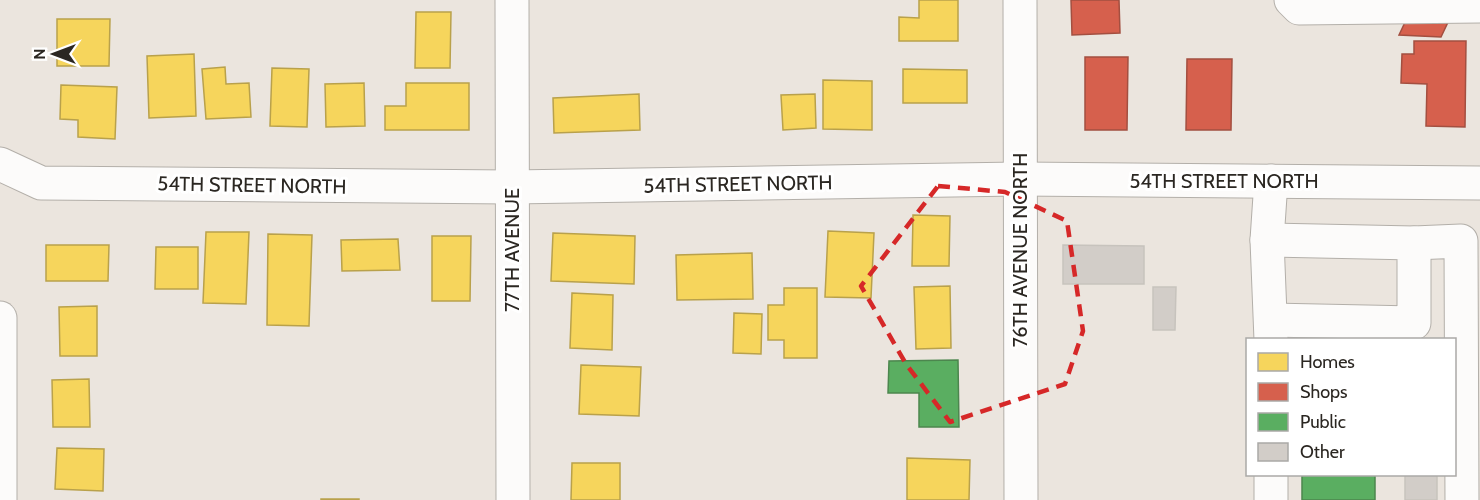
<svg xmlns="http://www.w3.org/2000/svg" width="1480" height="500" font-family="Cabin,sans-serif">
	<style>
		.homes { fill: #f6d55c; stroke: #b9a14b; stroke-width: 1.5 }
		.shops { fill: #d6604d; stroke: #a34f40; stroke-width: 1.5 }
		.public { fill: #5aae61; stroke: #4c864e; stroke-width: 1.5 }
		.building { fill: #d2cdc8; stroke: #c7c3bd; stroke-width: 1.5 }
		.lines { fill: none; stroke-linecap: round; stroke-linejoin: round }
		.minor-casing { stroke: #b3afa9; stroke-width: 35 }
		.minor { stroke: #fcfbfa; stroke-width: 33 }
		.marked { fill: none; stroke: #d62828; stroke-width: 4.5; stroke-dasharray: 12 8; stroke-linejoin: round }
		.labels { text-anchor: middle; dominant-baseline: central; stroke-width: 6; stroke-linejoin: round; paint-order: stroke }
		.street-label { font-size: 20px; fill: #2b2722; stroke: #fff }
	</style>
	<rect width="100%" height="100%" fill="#ebe5de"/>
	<g class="homes">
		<polygon points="919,0 958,0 958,41 899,41 899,17 919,18"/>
		<polygon points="416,12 451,12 450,68 415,68"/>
		<polygon points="57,19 110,19 109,66 57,66"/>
		<polygon points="194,54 196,116 149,118 147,56"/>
		<polygon points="225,67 226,84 249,83 251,117 206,119 202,69"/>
		<polygon points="272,68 309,69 307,127 270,126"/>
		<polygon points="903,69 967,70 967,103 903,103"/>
		<polygon points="823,80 872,81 872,130 823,129"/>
		<polygon points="364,83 365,126 326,127 325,84"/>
		<polygon points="406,83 469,83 469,130 385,130 385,106 406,106"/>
		<polygon points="61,85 117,87 115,139 78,137 78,120 60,119"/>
		<polygon points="639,94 640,130 554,133 553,98"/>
		<polygon points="815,94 816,128 783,130 781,95"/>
		<polygon points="913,215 950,216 949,266 912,266"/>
		<polygon points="828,231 874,233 871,298 825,297"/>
		<polygon points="206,232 249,232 246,304 203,303"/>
		<polygon points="553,233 635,236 634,284 551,281"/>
		<polygon points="268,234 312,235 309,326 267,325"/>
		<polygon points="432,236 471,236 470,301 432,301"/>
		<polygon points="398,239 400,270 342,271 341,240"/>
		<polygon points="46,245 109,245 108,281 46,281"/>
		<polygon points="156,247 198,247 198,289 155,289"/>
		<polygon points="752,253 753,299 677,300 676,255"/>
		<polygon points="950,286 951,348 916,349 914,287"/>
		<polygon points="784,288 817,288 817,358 784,358 784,340 768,340 768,305 784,305"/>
		<polygon points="572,293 613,295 612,350 570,348"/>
		<polygon points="97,306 97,356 60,356 59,307"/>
		<polygon points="734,313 762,314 761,354 733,353"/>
		<polygon points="581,365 641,367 639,416 579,414"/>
		<polygon points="89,379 90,427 53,427 52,380"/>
		<polygon points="57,448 104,449 103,491 55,489"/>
		<polygon points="907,458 970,460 969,500 907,500"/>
		<polygon points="572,463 620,463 620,500 571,500"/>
		<rect x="321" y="499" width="38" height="1"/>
	</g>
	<g class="shops">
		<polygon points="1071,0 1119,0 1120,33 1072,35"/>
		<polygon points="1408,16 1450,18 1441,37 1399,35"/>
		<polygon points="1414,41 1466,41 1465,127 1426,126 1427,84 1401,83 1402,54 1414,54"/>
		<polygon points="1085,57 1128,57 1127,130 1085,130"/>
		<polygon points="1187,59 1232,59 1231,130 1186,130"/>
	</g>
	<g class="public">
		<polygon points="958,360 959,427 919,427 919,393 888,393 889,361"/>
		<rect x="1302" y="474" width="73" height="26"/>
	</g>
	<g class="building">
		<polygon points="1063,245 1144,246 1144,284 1063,284"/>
		<polygon points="1153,287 1176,287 1175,330 1153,330"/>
		<rect x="1405" y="474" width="32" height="26"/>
	</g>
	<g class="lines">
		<defs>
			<g id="minor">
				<polyline points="512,0 513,500"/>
				<polyline points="1020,0 1021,500"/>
				<polyline points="1291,0 1299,8 1480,6"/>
				<polyline points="0,164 41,183 512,187 1020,179 1480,183"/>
				<polyline points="1271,181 1267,240 1271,340"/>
				<polyline points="1267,240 1414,243 1414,323 1271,320"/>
				<polyline points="1414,243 1461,241 1462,500"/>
				<polyline points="0,318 0,500"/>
				<polyline points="1271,474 1271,500"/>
			</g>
		</defs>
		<use href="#minor" class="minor-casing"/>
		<use href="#minor" class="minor"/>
	</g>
	<path class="marked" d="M 938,186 L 1005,192 L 1067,221 L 1083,331 L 1065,384 L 950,422 L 906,364 L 861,286 Z"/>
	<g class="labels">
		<g class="street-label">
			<text x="1224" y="181">54TH STREET NORTH</text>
			<text transform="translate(738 184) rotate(-1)">54TH STREET NORTH</text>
			<text transform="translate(252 185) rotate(1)">54TH STREET NORTH</text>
			<text transform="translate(512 250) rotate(-90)">77TH AVENUE</text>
			<text transform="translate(1020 250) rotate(-90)">76TH AVENUE NORTH</text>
		</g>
	</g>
	<rect x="1246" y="338" width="210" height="138" fill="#ffffff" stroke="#aaa9a7" stroke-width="1.5"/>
	<rect x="1258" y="353" width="30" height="18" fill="#f6d55c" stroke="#aaa9a7" stroke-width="1.5"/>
	<text x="1300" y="368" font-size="18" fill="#2b2722">Homes</text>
	<rect x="1258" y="383" width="30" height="18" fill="#d6604d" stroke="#aaa9a7" stroke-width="1.5"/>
	<text x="1300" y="398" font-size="18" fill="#2b2722">Shops</text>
	<rect x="1258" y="413" width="30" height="18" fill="#5aae61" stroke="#aaa9a7" stroke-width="1.5"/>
	<text x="1300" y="428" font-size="18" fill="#2b2722">Public</text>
	<rect x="1258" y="443" width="30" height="18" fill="#d2cdc8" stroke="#aaa9a7" stroke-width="1.5"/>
	<text x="1300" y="458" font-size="18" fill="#2b2722">Other</text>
	<g transform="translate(54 54) rotate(270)" stroke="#ffffff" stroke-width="4.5" paint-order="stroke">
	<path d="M0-4.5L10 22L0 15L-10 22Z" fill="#2b2722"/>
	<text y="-9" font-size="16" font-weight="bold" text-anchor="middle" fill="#2b2722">N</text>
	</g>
</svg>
